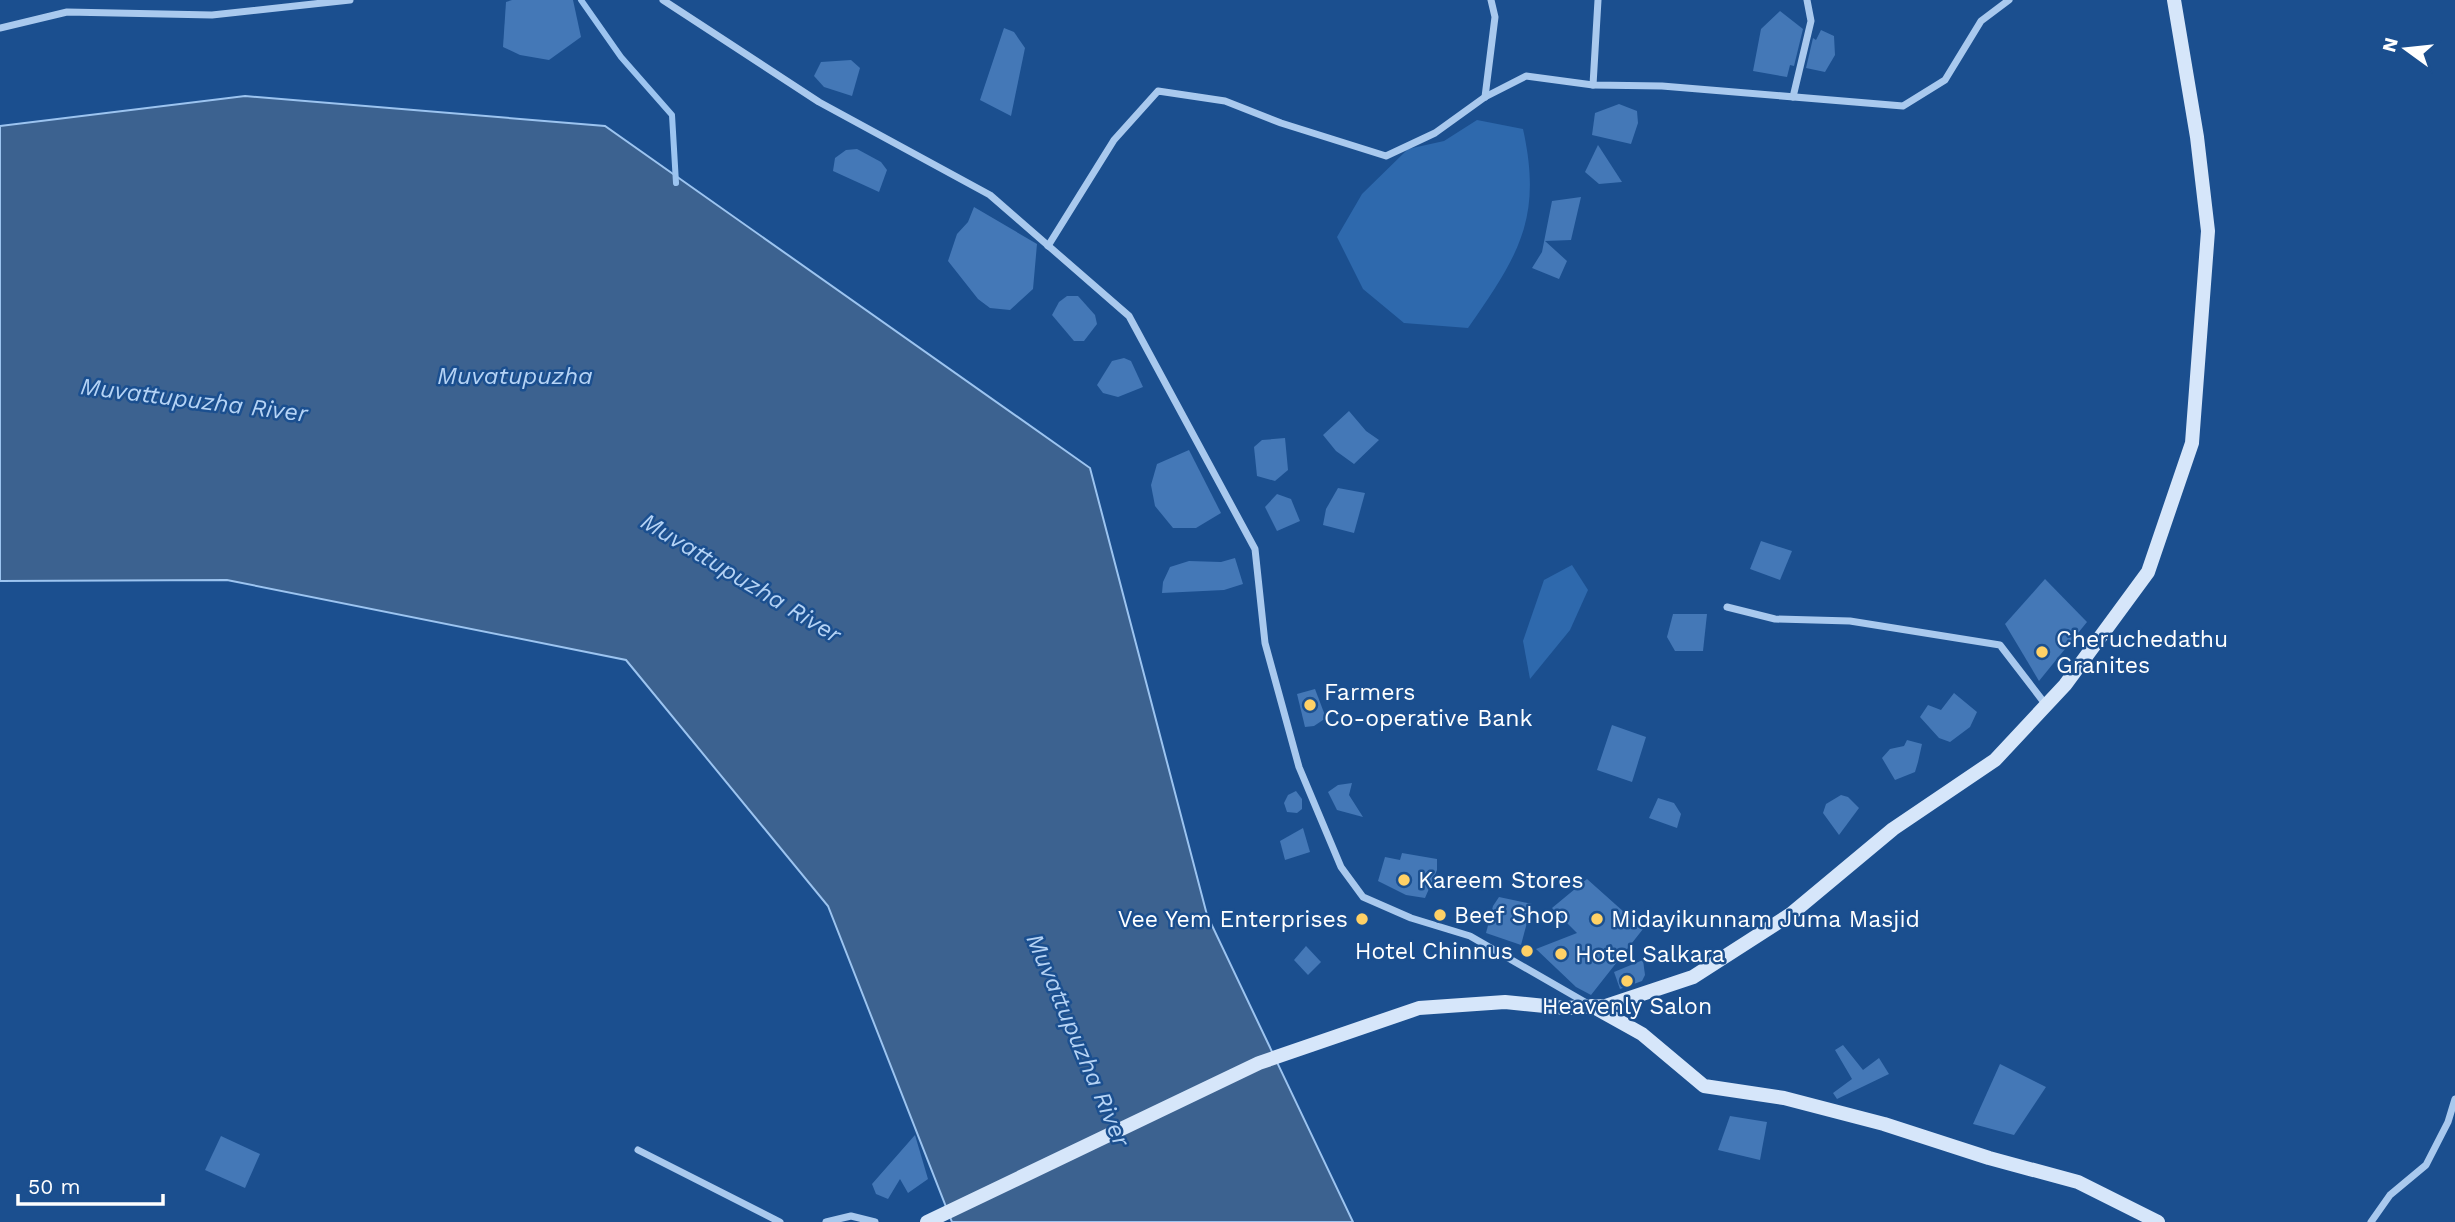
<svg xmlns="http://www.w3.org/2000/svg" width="2455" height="1222" font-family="'Work Sans',sans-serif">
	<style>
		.green { fill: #2e69ad }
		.water { fill: #3c6290; stroke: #9cc4f0; stroke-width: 2 }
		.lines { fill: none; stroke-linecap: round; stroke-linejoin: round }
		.stream { stroke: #9cc4f0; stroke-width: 6 }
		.building { fill: #4478b7 }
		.street { stroke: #a9c9ee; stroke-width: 7 }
		.secondary { stroke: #d6e6fa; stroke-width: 14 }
		.poi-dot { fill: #ffd166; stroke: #1b4f8f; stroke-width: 2.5 }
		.labels { text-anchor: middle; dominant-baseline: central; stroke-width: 5; stroke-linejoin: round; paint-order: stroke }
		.poi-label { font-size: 23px; fill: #fff; stroke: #1b4f8f; text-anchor: start }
		.water-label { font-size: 24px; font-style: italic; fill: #b5d3f5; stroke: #1b4f8f }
	</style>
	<rect width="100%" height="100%" fill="#1b4f8f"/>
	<g class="green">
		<path d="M 1477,120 L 1523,129 C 1543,219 1518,256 1468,328 L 1404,323 L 1363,289 L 1337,237 L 1362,194 L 1408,149 L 1444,141 Z"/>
		<polygon points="1572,565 1588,590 1570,630 1530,679 1523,641 1544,580"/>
	</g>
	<polygon class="water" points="245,96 605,126 1090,468 1207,915 1353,1222 952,1222 828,906 626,660 227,580 0,581 0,126"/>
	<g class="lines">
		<polyline class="stream" points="581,0 621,57 672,115 676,183"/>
	</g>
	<g class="building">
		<polygon points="512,0 573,0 581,37 549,60 520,55 503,47 506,2"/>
		<polygon points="1780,11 1803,29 1794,66 1790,65 1787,77 1753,71 1761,29"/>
		<polygon points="1004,28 1014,32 1025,48 1011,116 980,100"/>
		<polygon points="1821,30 1834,36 1835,55 1825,72 1806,68 1813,38 1816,40"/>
		<polygon points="851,60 860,68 852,96 824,87 814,76 821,62"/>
		<polygon points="1619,104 1637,111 1638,123 1631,144 1592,135 1595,113"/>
		<polygon points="1598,145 1622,182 1599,184 1585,172"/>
		<polygon points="857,149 881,162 887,170 879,192 833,171 835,158 846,150"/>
		<polygon points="1581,197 1571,240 1545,241 1567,261 1559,279 1532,268 1542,252 1552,201"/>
		<polygon points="974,207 1037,244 1033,289 1010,310 990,308 978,299 948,261 957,234 968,222"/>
		<polygon points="1067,296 1078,296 1095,315 1097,324 1084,341 1074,341 1052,315 1059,302"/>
		<polygon points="1124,358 1131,361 1143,387 1118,397 1103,393 1097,385 1112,361"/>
		<polygon points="1349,411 1366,431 1379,440 1354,464 1336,451 1323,435"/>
		<polygon points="1285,438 1288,470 1275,481 1257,476 1254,447 1262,440"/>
		<polygon points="1189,450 1221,513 1196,528 1173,528 1155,506 1151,485 1157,464"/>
		<polygon points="1338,488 1365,493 1354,533 1323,525 1326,509"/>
		<polygon points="1277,494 1291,499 1300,521 1277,531 1265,507"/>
		<polygon points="1761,541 1792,551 1780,580 1750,569"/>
		<polygon points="1235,558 1243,584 1224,590 1162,593 1163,582 1170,567 1189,561 1221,562"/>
		<polygon points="2045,579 2087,622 2039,681 2005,624"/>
		<polygon points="1673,614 1707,614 1703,651 1675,651 1667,637"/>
		<polygon points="1315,689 1326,718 1314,726 1305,727 1297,694"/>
		<polygon points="1954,693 1977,712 1970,727 1950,742 1939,738 1920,717 1928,705 1941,710"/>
		<polygon points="1612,725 1646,737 1632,782 1597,770"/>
		<polygon points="1907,740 1922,744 1918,762 1915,772 1895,780 1882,758 1890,749 1904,746"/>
		<polygon points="1352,783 1349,795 1363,817 1337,810 1328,792 1338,785"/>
		<polygon points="1296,791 1302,799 1302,809 1297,813 1287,812 1284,803 1288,795"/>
		<polygon points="1841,795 1848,797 1859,808 1839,835 1823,813 1826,804"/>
		<polygon points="1658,798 1674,803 1681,814 1677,828 1649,818"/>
		<polygon points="1303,828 1310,852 1285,860 1280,841"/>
		<polygon points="1402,853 1437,859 1437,870 1425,898 1406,895 1378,881 1385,857 1400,860"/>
		<polygon points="1587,879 1643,929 1591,995 1576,987 1536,949 1577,933 1552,908"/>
		<polygon points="1499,897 1532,904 1521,945 1486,933 1493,906"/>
		<polygon points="1306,946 1321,962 1308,975 1294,960"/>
		<polygon points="1643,960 1645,975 1642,981 1620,989 1614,972"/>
		<polygon points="1843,1045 1863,1070 1879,1058 1889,1074 1837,1099 1833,1093 1852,1079 1835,1050"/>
		<polygon points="2000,1064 2046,1087 2014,1135 1973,1124"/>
		<polygon points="1730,1116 1767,1122 1760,1160 1718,1150"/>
		<polygon points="915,1135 928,1179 908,1193 900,1179 888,1199 876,1194 872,1184"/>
		<polygon points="221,1136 260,1154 245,1188 205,1170"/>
	</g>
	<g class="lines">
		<g class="street">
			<polyline points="663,0 819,102 990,195 1129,316 1255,549 1265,643 1299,767 1341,867 1363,897 1411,918 1470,936 1590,1005"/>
			<polyline points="0,28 67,12 212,15 350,0"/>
			<polyline points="1593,85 1598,0"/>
			<polyline points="1485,97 1495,17 1491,0"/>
			<polyline points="1793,97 1811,21 1807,0"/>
			<polyline points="1048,246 1114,140 1158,91 1225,101 1281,123 1386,156 1435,133 1485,97 1526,76 1593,85 1662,86 1903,106 1945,80 1981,21 2009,0"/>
			<polyline points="1727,607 1775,619 1850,621 2000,645 2046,705"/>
			<polyline points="638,1150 780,1222"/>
			<polyline points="826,1222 851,1216 875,1222"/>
			<polyline points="2371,1222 2390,1195 2426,1165 2448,1122 2455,1099"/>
		</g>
		<g class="secondary">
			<polyline points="1592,1006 1642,1034 1704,1086 1784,1098 1884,1124 1989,1158 2078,1182 2158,1222"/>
			<polyline points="927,1222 1259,1063 1419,1008 1505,1002 1565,1008 1606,1006 1693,977 1791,914 1893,829 1995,760 2065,685 2148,572 2192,443 2208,231 2197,137 2174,0"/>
		</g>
	</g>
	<g class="poi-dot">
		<circle cx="2042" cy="652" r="7"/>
		<circle cx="1310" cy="705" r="7"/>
		<circle cx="1404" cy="880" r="7"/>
		<circle cx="1440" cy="915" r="7"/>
		<circle cx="1362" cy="919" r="7"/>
		<circle cx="1597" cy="919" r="7"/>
		<circle cx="1527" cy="951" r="7"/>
		<circle cx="1561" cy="954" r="7"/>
		<circle cx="1627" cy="981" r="7"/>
	</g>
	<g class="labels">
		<g class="poi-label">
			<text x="2056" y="639">Cheruchedathu<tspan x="2056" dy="26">Granites</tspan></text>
			<text x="1324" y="692">Farmers<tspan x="1324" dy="26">Co-operative Bank</tspan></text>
			<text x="1418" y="880">Kareem Stores</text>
			<text x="1454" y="915">Beef Shop</text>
			<text x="1348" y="919" text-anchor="end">Vee Yem Enterprises</text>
			<text x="1611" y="919">Midayikunnam Juma Masjid</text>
			<text x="1513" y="951" text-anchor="end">Hotel Chinnus</text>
			<text x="1575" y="954">Hotel Salkara</text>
			<text x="1627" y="1006" text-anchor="middle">Heavenly Salon</text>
		</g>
		<g class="water-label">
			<text x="515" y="376">Muvatupuzha</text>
			<text transform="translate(194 400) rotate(7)">Muvattupuzha River</text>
			<text transform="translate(741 578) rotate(31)">Muvattupuzha River</text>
			<text transform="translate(1078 1040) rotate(67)">Muvattupuzha River</text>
		</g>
	</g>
	<g transform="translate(2406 49) rotate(285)" stroke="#1b4f8f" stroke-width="5" paint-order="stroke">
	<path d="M0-5L12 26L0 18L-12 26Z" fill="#ffffff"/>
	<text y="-10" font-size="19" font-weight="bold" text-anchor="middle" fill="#ffffff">N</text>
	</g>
	<path d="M18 1194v10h145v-10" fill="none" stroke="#ffffff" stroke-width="3.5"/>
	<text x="28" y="1194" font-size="21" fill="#ffffff" stroke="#1b4f8f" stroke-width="5" paint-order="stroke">50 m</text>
</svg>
